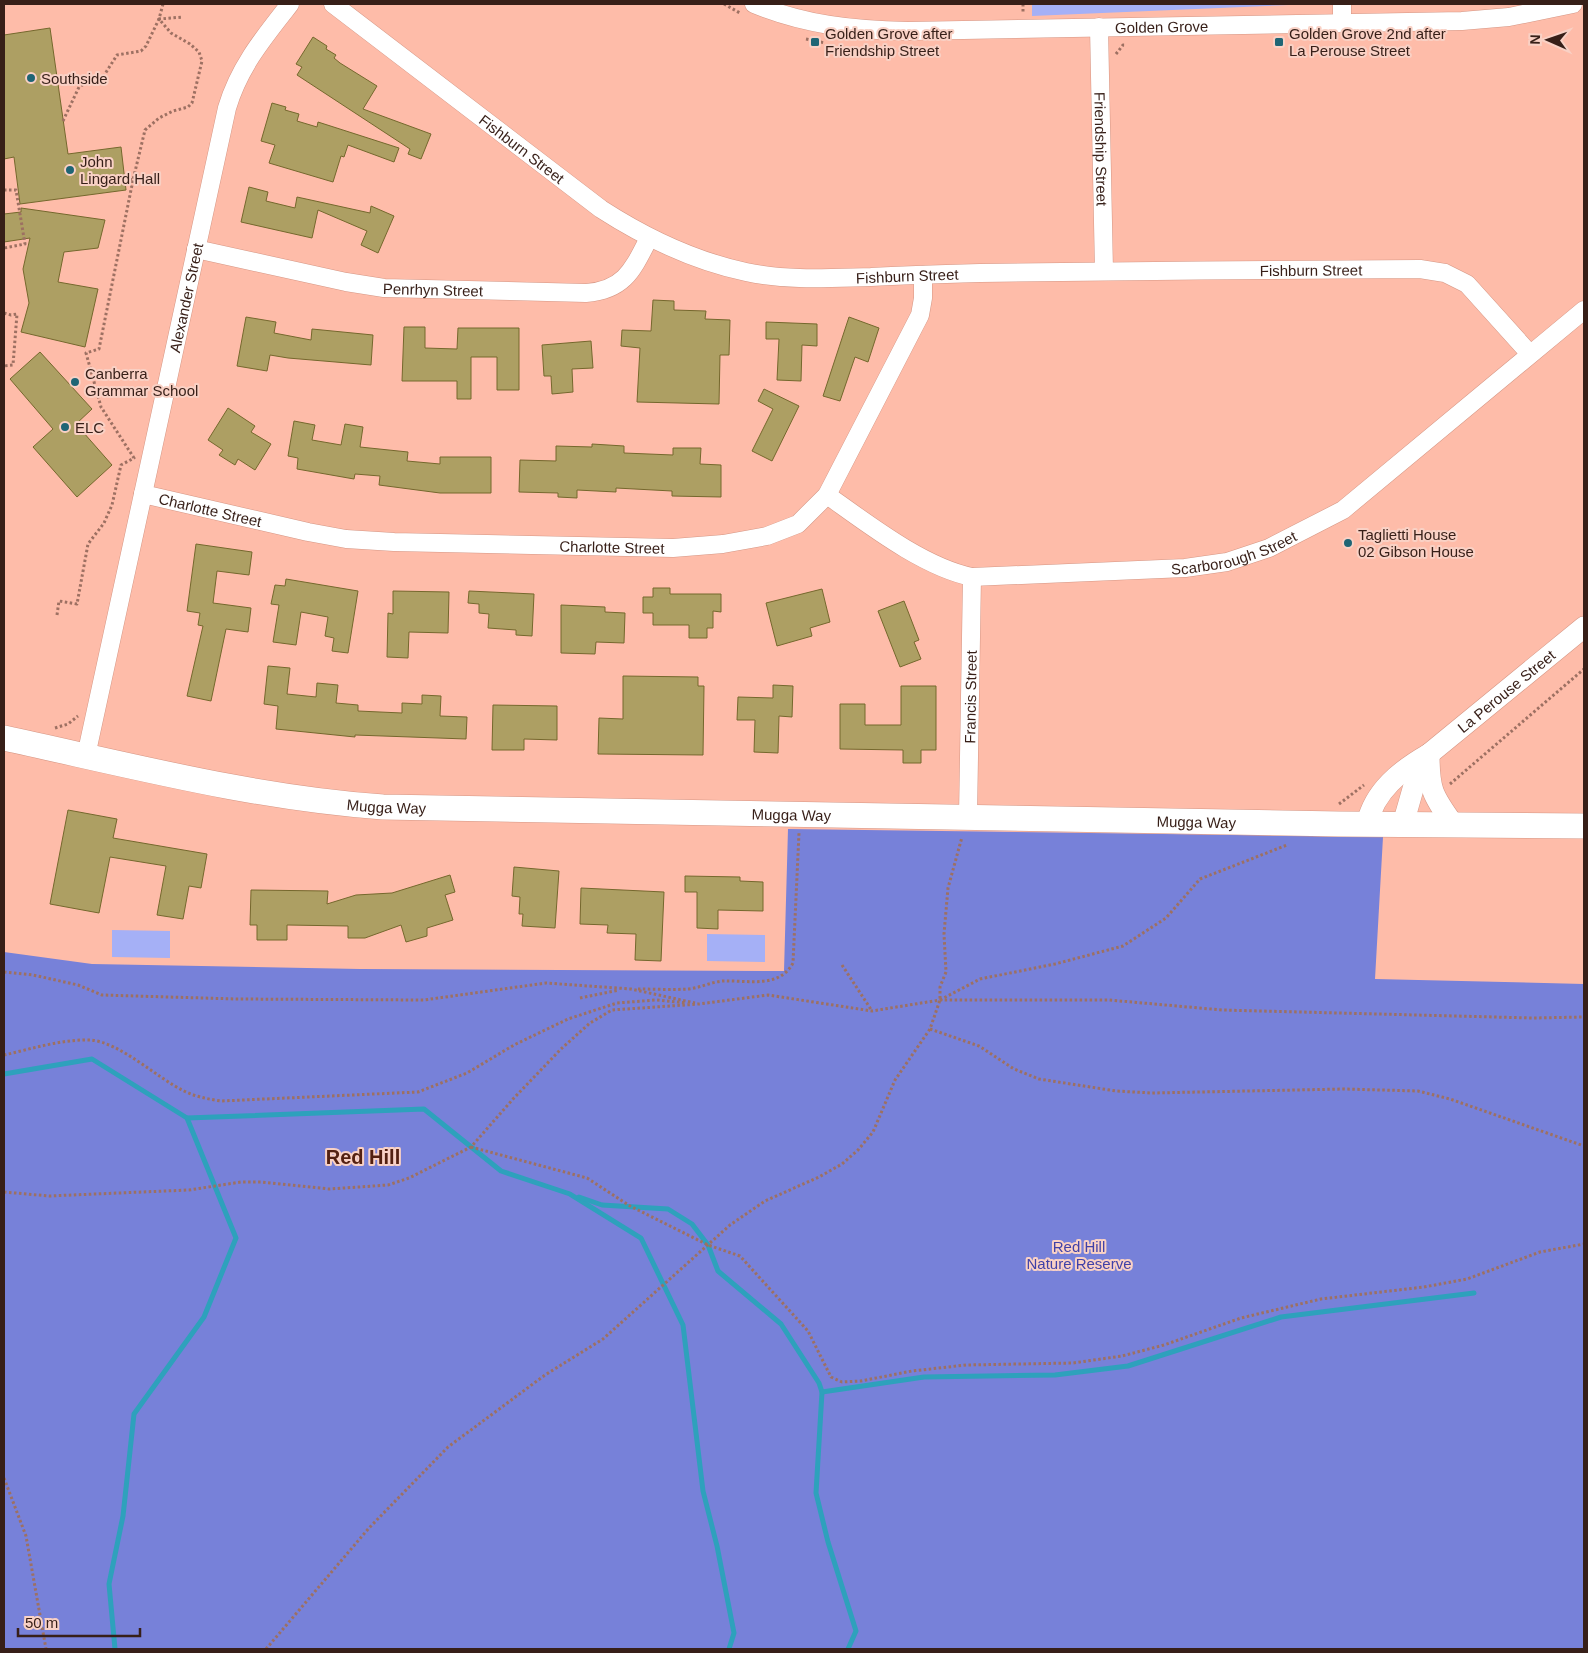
<svg xmlns="http://www.w3.org/2000/svg" width="1588" height="1653" font-family="Arial,sans-serif">
	<style>
		.green { fill: #a5b0f6 }
		.forest { fill: #7781d9 }
		.lines { fill: none; stroke-linecap: round; stroke-linejoin: round }
		.stream { stroke: #2ea1bc; stroke-width: 5 }
		.building { fill: #ad9f63; stroke: #75682d }
		.minor-casing { stroke: #d59684; stroke-width: 19 }
		.tertiary-casing { stroke: #d59684; stroke-width: 22 }
		.secondary-casing { stroke: #d59684; stroke-width: 26 }
		.path { stroke: #9d7062; stroke-width: 3; stroke-dasharray: 2.5 2.5; stroke-linecap: butt }
		.minor { stroke: #fff; stroke-width: 18 }
		.tertiary { stroke: #fff; stroke-width: 21 }
		.secondary { stroke: #fff; stroke-width: 25 }
		.poi-dot { fill: #1f6575; stroke: #f9d1c5; stroke-width: 2 }
		.labels { text-anchor: middle; dominant-baseline: central; stroke-width: 4; stroke-linejoin: round; paint-order: stroke }
		.street-label { font-size: 15px; fill: #371f18; stroke: #f9d1c5 }
		.poi-label { font-size: 15px; fill: #371f18; stroke: #f9d1c5; text-anchor: start }
		.park-label { font-size: 15px; fill: #4041a8; stroke: #f9d1c5 }
		.district-label { font-size: 20px; font-weight: bold; fill: #532011; stroke: #f9d1c5 }
	</style>
	<rect width="100%" height="100%" fill="#febca9"/>
	<g class="green">
		<polygon points="1032,4 1314,4 1032,16"/>
		<polygon points="112,930 170,931 170,958 112,957"/>
		<polygon points="707,934 765,935 765,962 707,961"/>
	</g>
	<polygon class="forest" points="788,829 1383,837 1375,979 1584,984 1584,1649 4,1649 4,952 92,964 360,969 784,971"/>
	<g class="lines">
		<g class="stream">
			<polyline points="4,1074 92,1059 187,1118 236,1238 204,1317 134,1414 123,1516 109,1584 115,1649"/>
			<polyline points="187,1118 424,1109 501,1171 570,1194 641,1238 683,1325 703,1491 717,1546 734,1633 729,1649"/>
			<polyline points="579,1197 602,1205 668,1209 692,1224 708,1245 718,1271 781,1324 819,1383 822,1392 816,1493 828,1542 856,1631 848,1649"/>
			<polyline points="822,1392 924,1377 1055,1375 1128,1366 1281,1317 1474,1293"/>
		</g>
	</g>
	<g class="building">
		<polygon points="50,28 68,154 121,147 126,190 20,204 14,157 4,159 4,35"/>
		<polygon points="313,37 327,46 326,49 336,55 334,58 340,63 377,86 363,109 431,134 421,159 408,154 410,149 297,75 302,67 296,64"/>
		<polygon points="272,103 286,107 285,110 299,114 297,121 317,127 318,122 399,148 394,162 348,145 344,157 341,156 333,182 269,163 275,145 261,141"/>
		<polygon points="249,187 268,192 266,201 295,208 297,197 370,213 371,206 394,216 378,253 361,245 367,231 318,210 312,238 241,222"/>
		<polygon points="21,208 105,220 98,248 64,252 58,282 98,289 85,347 21,332 29,303 23,269 30,238 4,242 4,214 21,212"/>
		<polygon points="653,300 674,301 674,310 706,311 705,319 730,320 729,355 720,355 719,404 637,402 640,348 621,346 622,330 651,331"/>
		<polygon points="246,317 276,322 274,333 311,340 312,329 373,335 371,365 288,358 270,355 267,371 237,366"/>
		<polygon points="849,317 879,328 868,362 855,357 840,401 823,396"/>
		<polygon points="766,322 817,324 817,346 802,345 801,381 777,380 779,339 766,339"/>
		<polygon points="404,327 425,327 425,348 457,349 458,328 519,328 519,390 497,390 497,357 471,357 471,399 457,399 457,381 402,381"/>
		<polygon points="591,341 593,368 572,369 573,392 552,394 551,376 544,376 542,345"/>
		<polygon points="40,352 92,409 76,424 112,465 77,497 33,447 53,429 10,379"/>
		<polygon points="764,389 799,406 772,461 752,451 773,409 758,401"/>
		<polygon points="228,408 255,426 251,432 271,444 255,470 238,459 235,465 219,455 223,450 208,440"/>
		<polygon points="294,421 315,425 312,440 341,445 345,424 363,427 360,447 408,452 407,461 440,464 440,457 491,457 491,493 440,493 379,485 380,476 355,474 354,479 297,469 298,458 288,456"/>
		<polygon points="592,444 624,446 624,453 673,455 673,448 701,448 700,464 721,465 721,497 672,496 672,491 616,488 616,492 577,490 577,498 558,497 558,493 519,492 520,460 556,461 556,446 592,447"/>
		<polygon points="196,544 252,552 249,575 217,571 213,603 251,608 248,632 226,629 211,701 187,696 203,626 198,625 200,613 187,611"/>
		<polygon points="286,579 358,591 348,653 332,651 334,638 325,636 328,617 301,612 296,645 273,642 279,605 271,604 275,585 285,586"/>
		<polygon points="653,588 670,588 670,594 721,594 721,612 713,611 713,628 707,628 707,638 689,638 689,625 653,625 653,613 643,613 643,597 653,597"/>
		<polygon points="822,589 830,622 810,628 812,636 777,646 766,603"/>
		<polygon points="393,591 449,592 448,633 409,632 408,658 387,657 388,613 393,614"/>
		<polygon points="469,591 534,594 532,636 516,635 516,630 488,628 489,614 479,613 479,604 468,603"/>
		<polygon points="904,601 919,640 914,642 921,659 900,667 878,611"/>
		<polygon points="561,605 605,607 605,612 625,613 624,643 596,642 595,654 561,653"/>
		<polygon points="268,666 290,668 287,694 316,697 317,683 338,685 336,703 358,705 358,711 402,713 402,703 422,704 422,695 441,696 440,716 467,717 466,739 355,735 355,737 276,729 278,706 264,704"/>
		<polygon points="623,676 698,677 698,686 704,686 703,755 598,754 599,718 623,719"/>
		<polygon points="773,685 793,686 792,717 779,716 778,753 754,752 755,720 737,720 738,697 773,698"/>
		<polygon points="901,686 936,686 936,750 921,750 921,763 903,763 903,750 840,749 840,704 865,704 865,725 901,725"/>
		<polygon points="493,705 557,706 557,740 524,739 524,750 492,750"/>
		<polygon points="68,810 117,819 113,838 207,854 201,888 189,886 183,919 157,915 166,866 110,857 99,913 50,904"/>
		<polygon points="514,867 559,871 555,928 522,926 523,914 519,914 520,897 512,896"/>
		<polygon points="450,875 455,892 445,895 453,920 427,928 427,936 406,942 401,925 365,938 348,938 348,926 287,925 287,940 257,940 257,925 250,925 251,890 328,891 327,904 356,895 392,893"/>
		<polygon points="685,876 740,877 740,881 763,882 763,911 718,910 718,929 697,928 697,892 685,892"/>
		<polygon points="581,888 664,892 661,961 635,960 636,934 607,933 608,925 580,924"/>
	</g>
	<g class="lines">
		<defs>
			<g id="minor">
				<path id="s1" d="M 333,4 L 601,209 C 646,238 694,261 746,272 C 788,281 829,278 871,277 C 908,275 944,274 980,273 C 1127,271 1273,270 1420,269 L 1445,273 L 1467,284 L 1530,354"/>
				<path id="s2" d="M 754,4 C 805,25 853,30 908,31 L 1462,21 L 1509,17 L 1573,4"/>
				<polyline points="1342,22 1342,4"/>
				<path id="s3" d="M 1099,27 L 1104,271"/>
				<path id="s4" d="M 196,249 L 346,282 L 384,288 L 586,293 C 625,290 633,269 649,238"/>
				<path id="s5" d="M 143,494 L 308,532 L 346,539 L 394,542 L 673,548 L 723,544 L 767,536 L 798,524 L 827,495 L 920,315 L 923,298 L 923,275"/>
				<path id="s6" d="M 827,495 C 868,524 923,567 972,577 L 1185,568 L 1227,562 L 1269,548 L 1343,510 L 1584,310"/>
				<path id="s7" d="M 86,756 L 227,108 C 239,67 264,37 290,4"/>
				<path id="s8" d="M 968,817 L 972,577"/>
			</g>
			<g id="tertiary">
				<path d="M 1429,754 C 1429,789 1432,795 1453,824"/>
				<path id="s9" d="M 1367,824 C 1374,791 1401,770 1429,754 L 1584,627"/>
				<polyline points="1403,824 1415,782 1428,756"/>
			</g>
			<g id="secondary">
				<path id="s10" d="M 4,738 C 129,765 254,798 383,807 L 1339,824 L 1584,826"/>
			</g>
		</defs>
		<use href="#minor" class="minor-casing"/>
		<use href="#tertiary" class="tertiary-casing"/>
		<use href="#secondary" class="secondary-casing"/>
		<g class="path">
			<polyline points="163,4 159,19 183,17"/>
			<polyline points="724,4 740,13"/>
			<polyline points="1023,4 1023,12"/>
			<polyline points="806,39 825,43"/>
			<polyline points="1116,54 1123,45 1126,45"/>
			<polyline points="63,121 79,87 86,83 95,83 103,77 117,55 141,51 146,46 159,19 171,33 190,44 199,52 202,61 192,103 188,107 173,111 159,118 145,130 133,180 124,178"/>
			<polyline points="4,190 16,190 25,244 4,248"/>
			<polyline points="4,313 11,315 17,314 13,365 4,366"/>
			<polyline points="57,615 59,601 77,604 88,544 104,523 112,505 121,465 134,458 101,407 86,353 99,349 133,180"/>
			<polyline points="55,728 68,724 78,716"/>
			<polyline points="1450,784 1584,669"/>
			<polyline points="1339,804 1364,785"/>
			<polyline points="842,965 872,1011"/>
			<polyline points="4,972 33,975 78,985 102,995 236,999 424,1000 546,983 631,989 695,1003"/>
			<path d="M 638,989 C 654,989 672,990 688,989 C 700,988 711,982 723,981 C 747,980 779,989 793,963 L 799,833"/>
			<polyline points="580,998 619,990"/>
			<polyline points="940,1000 980,979 1055,964 1123,946 1166,918 1200,879 1287,845"/>
			<polyline points="930,1029 979,1046 1014,1069 1039,1079 1116,1091 1152,1093 1344,1089 1418,1091 1450,1099 1584,1146"/>
			<path d="M 4,1055 C 31,1049 62,1039 90,1040 C 120,1042 157,1078 184,1091 C 196,1097 208,1099 221,1101 L 418,1092 L 467,1073 L 514,1045 L 568,1019 L 617,1003 L 656,1000 L 686,1003"/>
			<polyline points="471,1147 587,1178 630,1206 708,1245 740,1256 808,1331 831,1377 842,1382 861,1381 912,1371 966,1365 1073,1363 1122,1356 1164,1345 1241,1318 1321,1299 1424,1287 1467,1279 1540,1252 1584,1244"/>
			<polyline points="4,1192 49,1196 189,1190 241,1182 261,1182 329,1189 388,1185 409,1178 471,1147 513,1099 561,1049 590,1023 612,1010 699,1004 768,995 872,1011 940,1000 1109,1000 1222,1010 1533,1018 1584,1017"/>
			<polyline points="4,1478 26,1536 46,1649"/>
			<polyline points="266,1649 369,1528 448,1447 545,1375 603,1339 730,1225 765,1201 819,1177 842,1164 858,1150 873,1132 895,1080 930,1029 940,1000 940,987 946,972 944,934 948,888 962,837"/>
		</g>
		<use href="#minor" class="minor"/>
		<use href="#tertiary" class="tertiary"/>
		<use href="#secondary" class="secondary"/>
	</g>
	<g class="poi-dot">
		<rect x="810" y="37" width="10" height="10" rx="2.5"/>
		<rect x="1274" y="37" width="10" height="10" rx="2.5"/>
		<circle cx="31" cy="78" r="5"/>
		<circle cx="70" cy="170" r="5"/>
		<circle cx="75" cy="382" r="5"/>
		<circle cx="65" cy="427" r="5"/>
		<circle cx="1348" cy="543" r="5"/>
	</g>
	<g class="labels">
		<g class="street-label">
			<text stroke="none"><textPath href="#s2" startOffset="411">Golden Grove</textPath></text>
			<text stroke="none"><textPath href="#s1" startOffset="238">Fishburn Street</textPath></text>
			<text stroke="none"><textPath href="#s3" startOffset="122">Friendship Street</textPath></text>
			<text stroke="none"><textPath href="#s1" startOffset="1062">Fishburn Street</textPath></text>
			<text stroke="none"><textPath href="#s1" startOffset="658">Fishburn Street</textPath></text>
			<text stroke="none"><textPath href="#s4" startOffset="241">Penrhyn Street</textPath></text>
			<text stroke="none"><textPath href="#s7" startOffset="469">Alexander Street</textPath></text>
			<text stroke="none"><textPath href="#s5" startOffset="69">Charlotte Street</textPath></text>
			<text stroke="none"><textPath href="#s5" startOffset="474">Charlotte Street</textPath></text>
			<text stroke="none"><textPath href="#s6" startOffset="432">Scarborough Street</textPath></text>
			<text stroke="none"><textPath href="#s9" startOffset="196">La Perouse Street</textPath></text>
			<text stroke="none"><textPath href="#s8" startOffset="120">Francis Street</textPath></text>
			<text stroke="none"><textPath href="#s10" startOffset="389">Mugga Way</textPath></text>
			<text stroke="none"><textPath href="#s10" startOffset="794">Mugga Way</textPath></text>
			<text stroke="none"><textPath href="#s10" startOffset="1199">Mugga Way</textPath></text>
		</g>
		<g class="poi-label">
			<text x="825" y="33">Golden Grove after<tspan x="825" dy="17">Friendship Street</tspan></text>
			<text x="1289" y="33">Golden Grove 2nd after<tspan x="1289" dy="17">La Perouse Street</tspan></text>
			<text x="41" y="78">Southside</text>
			<text x="80" y="161">John<tspan x="80" dy="17">Lingard Hall</tspan></text>
			<text x="85" y="373">Canberra<tspan x="85" dy="17">Grammar School</tspan></text>
			<text x="75" y="427">ELC</text>
			<text x="1358" y="534">Taglietti House<tspan x="1358" dy="17">02 Gibson House</tspan></text>
		</g>
		<g class="park-label">
			<text x="1079" y="1246">Red Hill<tspan x="1079" dy="17">Nature Reserve</tspan></text>
		</g>
		<g class="district-label">
			<text x="363" y="1157">Red Hill</text>
		</g>
	</g>
	<rect width="1588" height="1653" fill="none" stroke="#371f18" stroke-width="10"/>
	<g transform="translate(1548 40) rotate(272)" stroke="#f9d1c5" stroke-width="4" paint-order="stroke">
	<path d="M0-4L9 19L0 12L-9 19Z" fill="#371f18"/>
	<text y="-8" font-size="14" font-weight="bold" text-anchor="middle" fill="#371f18">N</text>
	</g>
	<path d="M18 1628v8h122v-8" fill="none" stroke="#371f18" stroke-width="2.5"/>
	<text x="25" y="1628" font-size="15" fill="#371f18" stroke="#f9d1c5" stroke-width="4" paint-order="stroke">50 m</text>
</svg>
